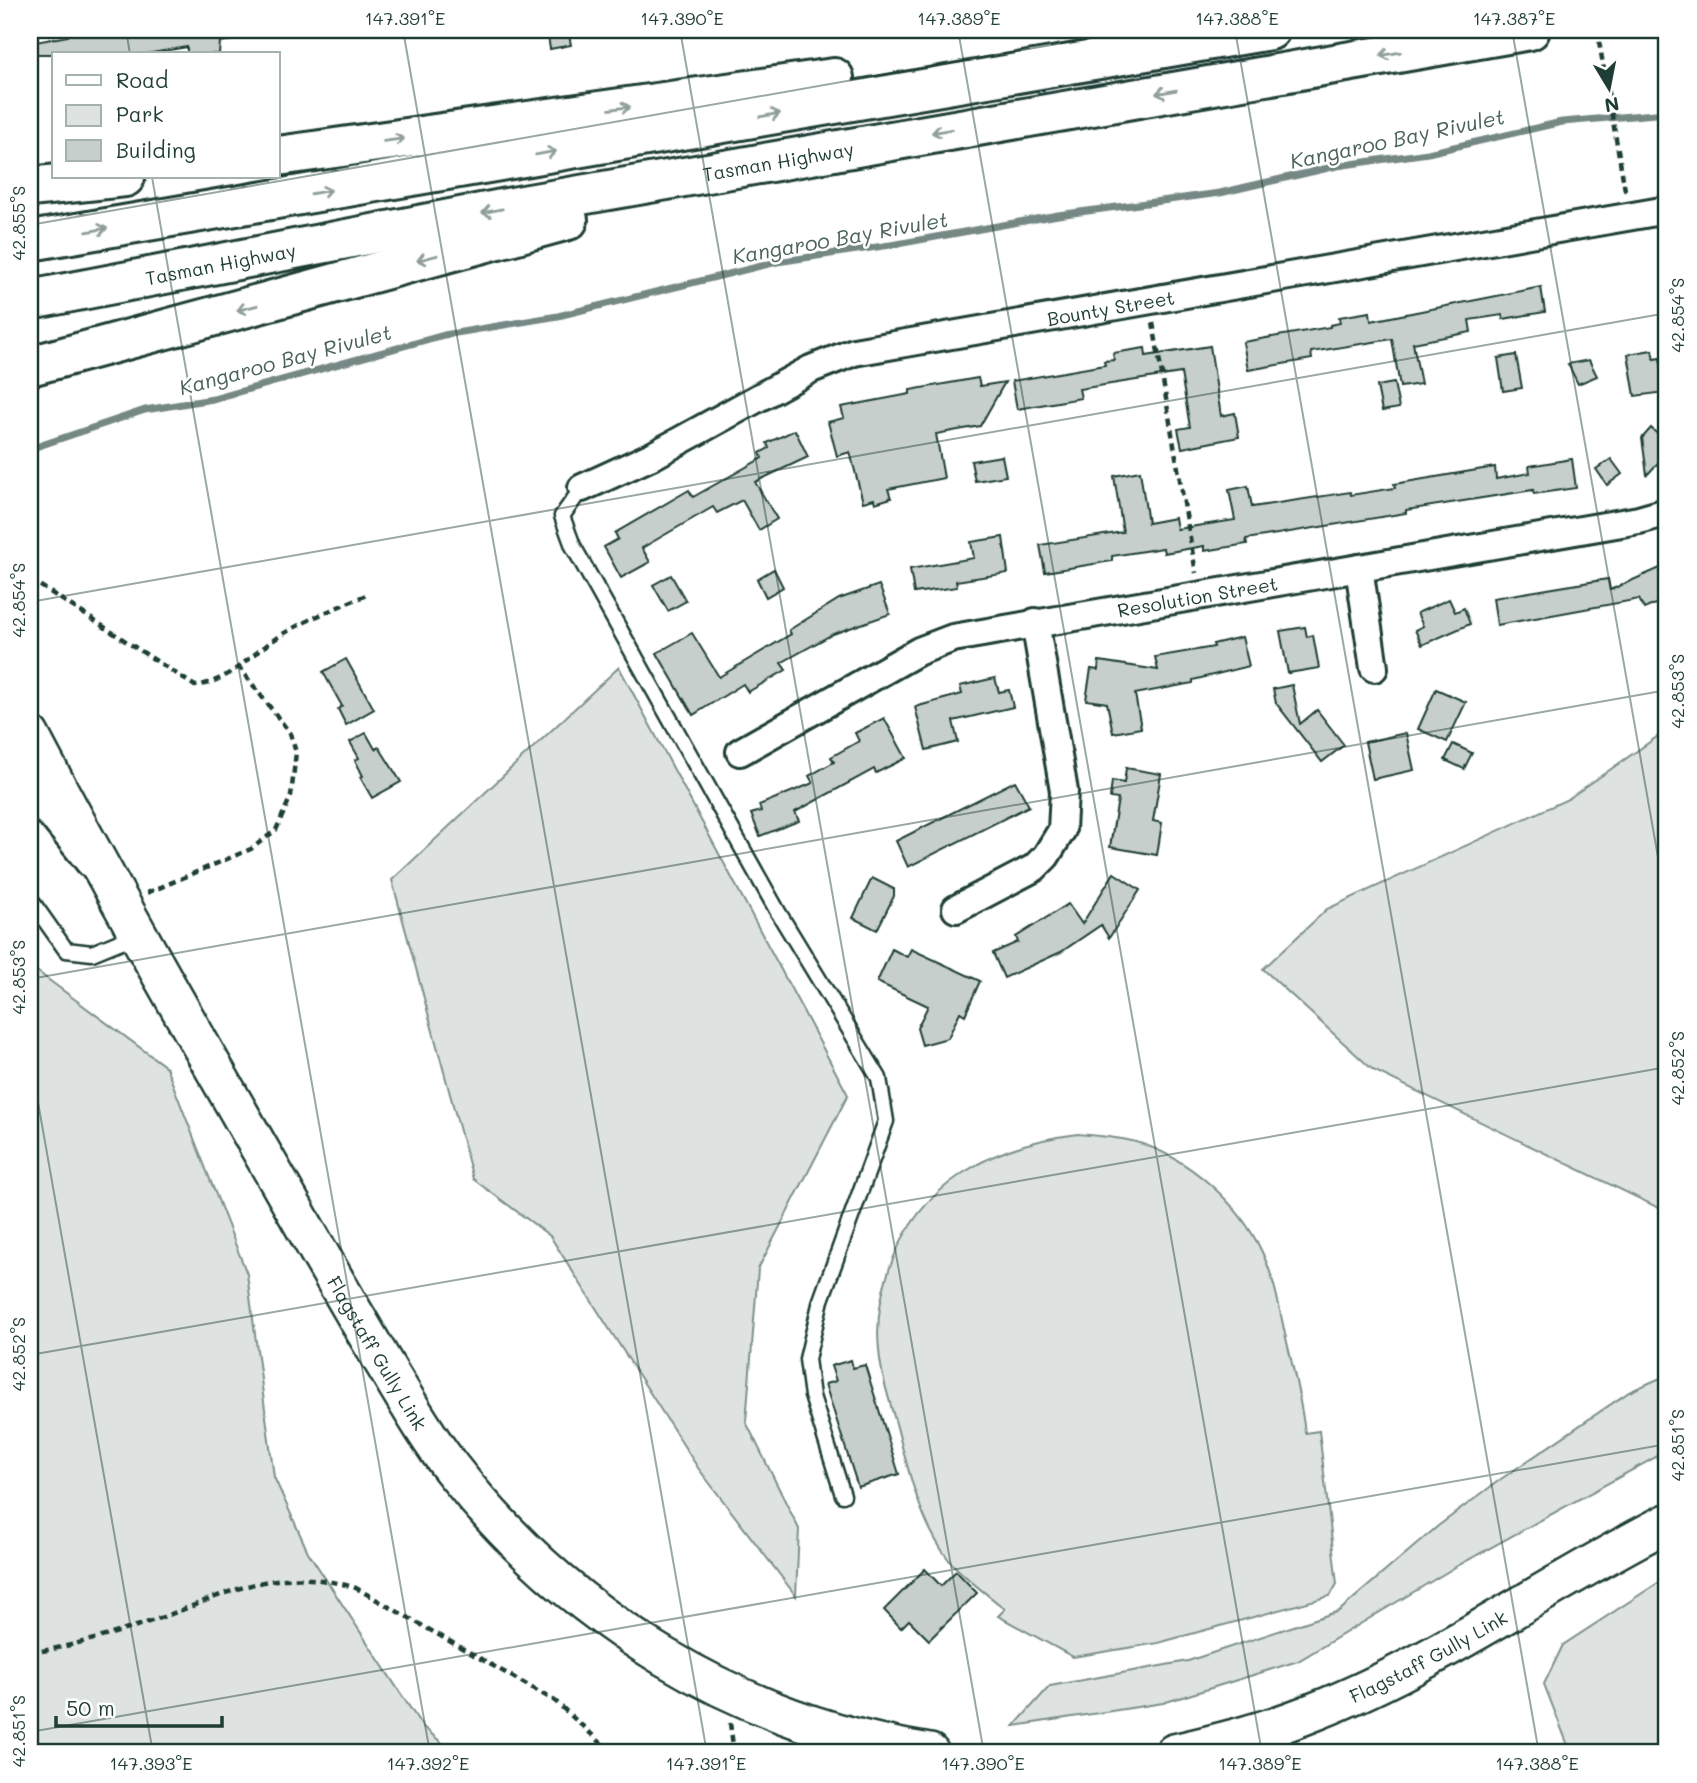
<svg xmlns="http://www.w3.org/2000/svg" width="1697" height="1783" font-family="Mali,sans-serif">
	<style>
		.green { fill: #dee3e2; stroke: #7e908b; stroke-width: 2 }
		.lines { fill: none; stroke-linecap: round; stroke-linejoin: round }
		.stream { stroke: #758883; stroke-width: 7 }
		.building { fill: #c7cfcc; stroke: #1f3d34; stroke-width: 2 }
		.lane-casing { stroke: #1f3d34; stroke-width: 19 }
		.street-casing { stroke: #1f3d34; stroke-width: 32 }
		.secondary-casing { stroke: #1f3d34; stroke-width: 42 }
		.highway-casing { stroke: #1f3d34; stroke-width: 44 }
		.path { stroke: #1f3d34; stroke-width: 4.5; stroke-dasharray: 7 5; stroke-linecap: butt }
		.lane { stroke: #fff; stroke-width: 14 }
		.street { stroke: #fff; stroke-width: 26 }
		.secondary { stroke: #fff; stroke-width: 37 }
		.highway { stroke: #fff; stroke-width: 38 }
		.oneway { stroke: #8f9e9a }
		.ticks { fill: none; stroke: #1f3d34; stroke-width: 2; stroke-opacity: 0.45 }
		.labels { text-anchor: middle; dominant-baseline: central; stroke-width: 5; stroke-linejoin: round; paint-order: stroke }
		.street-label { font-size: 19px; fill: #1f3d34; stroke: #fff }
		.water-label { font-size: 21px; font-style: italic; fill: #4a625b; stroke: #fff }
		.neatline { fill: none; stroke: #1f3d34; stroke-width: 2.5 }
		.ticks-label { font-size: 18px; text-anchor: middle; fill: #1f3d34 }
	</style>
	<rect width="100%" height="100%" fill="#fff"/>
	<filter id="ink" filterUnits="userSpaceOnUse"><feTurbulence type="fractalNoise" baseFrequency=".0143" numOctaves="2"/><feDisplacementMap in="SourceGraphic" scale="14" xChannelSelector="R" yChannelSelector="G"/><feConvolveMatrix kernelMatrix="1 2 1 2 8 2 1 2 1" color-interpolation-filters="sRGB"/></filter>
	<g filter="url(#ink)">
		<g class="green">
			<polygon points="619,667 848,1095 758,1269 746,1422 799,1529 796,1596 698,1468 550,1236 473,1179 392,880"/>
			<polygon points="1667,730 1667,1212 1373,1070 1263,969 1327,909 1568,799"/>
			<polygon points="30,966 166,1067 247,1274 274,1477 308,1552 422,1726 454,1753 30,1753"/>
			<path d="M 1078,1134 C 1098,1136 1117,1137 1136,1142 C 1188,1157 1239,1203 1262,1252 C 1274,1277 1279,1306 1285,1334 C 1293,1367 1301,1399 1305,1433 L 1319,1431 L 1337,1584 L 1330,1596 L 1158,1643 L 1073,1657 L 998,1616 L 1005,1609 C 986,1593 965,1579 949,1560 C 921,1525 908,1470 897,1427 C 890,1402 881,1376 879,1350 C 876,1322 881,1293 890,1267 C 919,1183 994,1144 1078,1134 Z"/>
			<polygon points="1667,1375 1667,1451 1457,1566 1298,1661 1163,1703 1014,1726 1050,1686 1188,1661 1339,1611 1438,1526 1501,1479 1629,1392"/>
			<polygon points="1667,1577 1667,1753 1571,1753 1544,1684 1563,1645"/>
		</g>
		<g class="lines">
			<polyline class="stream" points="30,449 145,410 213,399 444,335 558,316 777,262 897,244 1058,215 1220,193 1337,166 1428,153 1562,122 1667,113"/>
		</g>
		<g class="building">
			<polygon points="67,30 100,30 100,35 127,30 233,30 234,40 220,42 219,54 187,54 187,47 146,54 30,54 30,43 68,36"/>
			<polygon points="547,30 568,30 571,45 550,49"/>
			<polygon points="1541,287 1545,312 1503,319 1502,315 1469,320 1471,332 1413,343 1421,384 1400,387 1392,339 1311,352 1312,359 1248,370 1243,342 1330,327 1330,325 1340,323 1339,317 1370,312 1371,321"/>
			<polygon points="1210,346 1221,416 1235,413 1239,437 1182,448 1178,429 1190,427 1181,373 1079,389 1081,398 1017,409 1012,381 1105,365 1104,361 1114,360 1113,353 1145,348 1146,356"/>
			<polygon points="1652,350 1654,359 1660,358 1666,392 1635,396 1628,354"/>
			<polygon points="1516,355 1522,388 1503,391 1498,358"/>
			<polygon points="1589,360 1597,376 1578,384 1568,364"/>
			<polygon points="978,378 980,386 1005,382 980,426 936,434 944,478 888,489 891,498 875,503 874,499 863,502 850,452 837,456 828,422 844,418 841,407 910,394 910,390"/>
			<polygon points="1394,383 1399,408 1382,411 1377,386"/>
			<polygon points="1651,428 1667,443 1667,453 1647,475 1642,438"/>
			<polygon points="795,430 808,457 755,482 777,519 759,530 742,500 717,513 713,507 642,548 650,562 621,578 604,547 618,539 615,533 689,490 693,497 762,458 760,453 769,448 767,443"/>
			<polygon points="1002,456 1006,476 975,481 971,461"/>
			<polygon points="1572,459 1576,488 1534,494 1533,490 1406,510 1406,513 1246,539 1247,544 1204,551 1204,546 1164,553 1163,548 1112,556 1112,561 1045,572 1040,545 1123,532 1114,476 1140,471 1148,523 1175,518 1177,529 1235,520 1229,490 1248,486 1252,507 1350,492 1351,495 1395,488 1394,484 1495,467 1496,479 1530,473 1529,466"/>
			<polygon points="1611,459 1622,474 1607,485 1596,469"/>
			<polygon points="1003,537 1008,573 956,581 957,587 914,593 910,569 974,558 971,542"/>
			<polygon points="1667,565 1667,599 1644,609 1639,599 1497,625 1493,598 1608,579 1610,590"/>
			<polygon points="774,569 783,587 766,597 757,579"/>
			<polygon points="671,575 686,601 668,611 653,585"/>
			<polygon points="879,585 890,614 833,634 781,663 786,670 748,692 743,684 693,715 657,653 692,633 719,677 791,634 789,630 839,599"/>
			<polygon points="1449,599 1455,612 1464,608 1470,624 1422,645 1415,630 1423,626 1417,613"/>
			<polygon points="1305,627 1307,637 1313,635 1319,668 1288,673 1280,631"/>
			<polygon points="1242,637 1249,666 1193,680 1193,683 1135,694 1141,728 1113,733 1107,703 1086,700 1091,669 1098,670 1099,661 1158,670 1155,657 1214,647 1213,644"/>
			<polygon points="346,659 374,709 346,725 338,709 342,706 323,672"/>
			<polygon points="995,678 999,692 1009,690 1013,707 953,721 958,742 926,750 915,707 962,694 960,686"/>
			<polygon points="1292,685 1300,724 1317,710 1344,745 1322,762 1276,703 1273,689"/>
			<polygon points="1436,689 1466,702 1447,742 1418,729"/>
			<polygon points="884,718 906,758 876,773 874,769 795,812 799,821 760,836 751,814 761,811 759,805 813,783 809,776 834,762 831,757 859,741 855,733"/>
			<polygon points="366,733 375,749 379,747 401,782 372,798 360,777 363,776 355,760 359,758 350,742"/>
			<polygon points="1406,733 1414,770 1373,779 1365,742"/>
			<polygon points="1453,744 1472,753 1464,769 1445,760"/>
			<polygon points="1126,768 1161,774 1153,821 1162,823 1157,855 1110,847 1118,799 1110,798 1112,781 1124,783"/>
			<polygon points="1015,781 1029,806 908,867 896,841"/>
			<polygon points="1114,873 1140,890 1109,938 1101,925 1061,952 1004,978 993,953 1018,942 1016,937 1068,904 1082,924"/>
			<polygon points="872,878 894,889 894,896 877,930 853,918"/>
			<polygon points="892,949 907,957 911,949 980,981 965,1015 960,1012 948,1038 922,1045 917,1028 928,1006 877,982"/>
			<polygon points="851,1360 853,1368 865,1365 899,1474 858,1487 825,1384 836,1381 831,1366"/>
			<polygon points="925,1569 941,1586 956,1571 977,1593 929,1640 909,1620 901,1628 884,1610"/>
		</g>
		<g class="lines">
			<defs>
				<g id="lane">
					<polyline points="582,488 562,516 573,546 778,912 879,1078 886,1121 821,1300 807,1359 812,1396 843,1495"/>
					<polyline points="30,899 66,950 92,953 136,935"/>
				</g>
				<g id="street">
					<path id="s1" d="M 582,488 L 654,455 L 811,369 L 854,352 L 1667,210"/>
					<polyline points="1359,568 1374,668"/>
					<path id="s2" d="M 740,752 L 919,651 L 953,638 L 1639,520 L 1667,512"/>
					<polyline points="956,909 1034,868 1046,856 1062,830 1064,791 1035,622"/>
				</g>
				<g id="secondary">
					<path id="s3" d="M 30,735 C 105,878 185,1018 265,1158 C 304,1226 342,1294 383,1362 C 405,1398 426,1436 452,1469 C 571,1621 739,1723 930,1753"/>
					<path id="s4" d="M 1174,1753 C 1222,1742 1270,1730 1316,1711 C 1440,1662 1549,1583 1667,1523"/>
				</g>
				<g id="highway">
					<polyline points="278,156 834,78"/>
					<polyline points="30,187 125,177"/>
					<polyline points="30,241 1270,30"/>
					<path id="s5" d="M 30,300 L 523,205 L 1530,30"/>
					<polyline points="30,366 568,220"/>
					<polyline points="30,789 57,813 94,859"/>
				</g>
			</defs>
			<use href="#lane" class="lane-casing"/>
			<use href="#street" class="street-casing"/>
			<use href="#secondary" class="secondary-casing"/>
			<use href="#highway" class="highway-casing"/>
			<g class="path">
				<polyline points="1597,30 1625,190 1630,190"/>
				<polyline points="1153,323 1196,573"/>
				<path d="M 30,579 L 195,686 C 230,681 249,656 278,637 C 305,620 336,608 366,595"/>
				<polyline points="147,893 251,849 276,830 291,796 296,752 290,733 239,667"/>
				<path d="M 30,1653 C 74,1646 118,1633 160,1618 C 234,1592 275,1563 356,1588 L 555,1701 L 612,1753"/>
				<polyline points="730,1723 734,1753"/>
			</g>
			<use href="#lane" class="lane"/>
			<use href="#street" class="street"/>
			<use href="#secondary" class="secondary"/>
			<use href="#highway" class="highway"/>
		</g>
		<defs><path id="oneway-shaft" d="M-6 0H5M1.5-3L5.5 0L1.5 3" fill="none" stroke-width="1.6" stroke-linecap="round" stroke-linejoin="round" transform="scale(1.75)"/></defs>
		<g class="oneway">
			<use href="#oneway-shaft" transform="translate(1390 54) rotate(170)"/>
			<use href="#oneway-shaft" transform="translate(1166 92) rotate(170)"/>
			<use href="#oneway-shaft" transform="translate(620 108) rotate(-8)"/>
			<use href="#oneway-shaft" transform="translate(770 115) rotate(-10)"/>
			<use href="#oneway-shaft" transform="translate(942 131) rotate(170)"/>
			<use href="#oneway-shaft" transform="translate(394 140) rotate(-8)"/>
			<use href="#oneway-shaft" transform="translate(546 153) rotate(-10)"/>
			<use href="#oneway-shaft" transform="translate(321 192) rotate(-10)"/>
			<use href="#oneway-shaft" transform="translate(492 211) rotate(169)"/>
			<use href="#oneway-shaft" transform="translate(97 230) rotate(-10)"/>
			<use href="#oneway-shaft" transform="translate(427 258) rotate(165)"/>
			<use href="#oneway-shaft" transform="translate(247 308) rotate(165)"/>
		</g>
	</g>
	<path class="ticks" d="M 126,30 L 130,54M 403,30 L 707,1753M 680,30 L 984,1753M 958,30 L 1262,1753M 1235,30 L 1539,1753M 1512,30 L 1667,908M 152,177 L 430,1753M 30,225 L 1136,30M 30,602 L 1667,313M 30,979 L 1667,690M 30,1057 L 153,1753M 30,1355 L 1667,1067M 30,1732 L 1667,1444"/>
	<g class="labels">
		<g class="street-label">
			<text stroke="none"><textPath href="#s5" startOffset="761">Tasman Highway</textPath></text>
			<text stroke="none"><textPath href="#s5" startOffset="194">Tasman Highway</textPath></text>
			<text stroke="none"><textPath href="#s1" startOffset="565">Bounty Street</textPath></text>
			<text stroke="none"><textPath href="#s2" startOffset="490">Resolution Street</textPath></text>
			<text stroke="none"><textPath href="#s3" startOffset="709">Flagstaff Gully Link</textPath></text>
			<text stroke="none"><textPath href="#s4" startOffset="273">Flagstaff Gully Link</textPath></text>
		</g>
		<g class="water-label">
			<text transform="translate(1397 138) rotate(-12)">Kangaroo Bay Rivulet</text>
			<text transform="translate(840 237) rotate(-10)">Kangaroo Bay Rivulet</text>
			<text transform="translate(285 359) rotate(-15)">Kangaroo Bay Rivulet</text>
		</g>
	</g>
	<rect width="1697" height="1783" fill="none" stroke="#fff" stroke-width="77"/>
	<rect x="52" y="52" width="228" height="126" fill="#ffffff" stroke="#a5b1ae" stroke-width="2"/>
	<rect x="66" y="75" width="35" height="10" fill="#ffffff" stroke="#a5b1ae" stroke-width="2"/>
	<text x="116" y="88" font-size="21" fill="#1f3d34">Road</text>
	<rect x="66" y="105" width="35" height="21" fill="#dee3e2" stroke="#a5b1ae" stroke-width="2"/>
	<text x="116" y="122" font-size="21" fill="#1f3d34">Park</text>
	<rect x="66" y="140" width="35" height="21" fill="#c7cfcc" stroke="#a5b1ae" stroke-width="2"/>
	<text x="116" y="158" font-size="21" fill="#1f3d34">Building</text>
	<g transform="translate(1609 88) rotate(170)" stroke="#ffffff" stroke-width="5" paint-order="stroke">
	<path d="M0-5L12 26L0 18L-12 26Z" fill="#1f3d34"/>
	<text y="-10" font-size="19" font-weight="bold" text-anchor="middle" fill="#1f3d34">N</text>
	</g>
	<path d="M56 1716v10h166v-10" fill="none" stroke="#1f3d34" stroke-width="3.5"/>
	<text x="66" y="1716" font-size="21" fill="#1f3d34" stroke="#ffffff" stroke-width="5" paint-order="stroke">50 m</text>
	<rect x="38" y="38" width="1620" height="1706" class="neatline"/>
	<g class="ticks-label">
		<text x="405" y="25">147.391°E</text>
		<text x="682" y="25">147.390°E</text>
		<text x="959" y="25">147.389°E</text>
		<text x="1237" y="25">147.388°E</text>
		<text x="1514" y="25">147.387°E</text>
		<text transform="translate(19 223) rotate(-90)" y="6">42.855°S</text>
		<text transform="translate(1678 315) rotate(-90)" y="6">42.854°S</text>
		<text transform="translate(19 600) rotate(-90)" y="6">42.854°S</text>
		<text transform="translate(1678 691) rotate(-90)" y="6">42.853°S</text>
		<text transform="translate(19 977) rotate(-90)" y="6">42.853°S</text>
		<text transform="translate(1678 1068) rotate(-90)" y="6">42.852°S</text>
		<text transform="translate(19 1354) rotate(-90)" y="6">42.852°S</text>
		<text transform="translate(1678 1445) rotate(-90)" y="6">42.851°S</text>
		<text transform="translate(19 1731) rotate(-90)" y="6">42.851°S</text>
		<text x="151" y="1770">147.393°E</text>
		<text x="428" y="1770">147.392°E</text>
		<text x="706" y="1770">147.391°E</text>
		<text x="983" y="1770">147.390°E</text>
		<text x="1260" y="1770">147.389°E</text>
		<text x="1537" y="1770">147.388°E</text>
	</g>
</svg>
